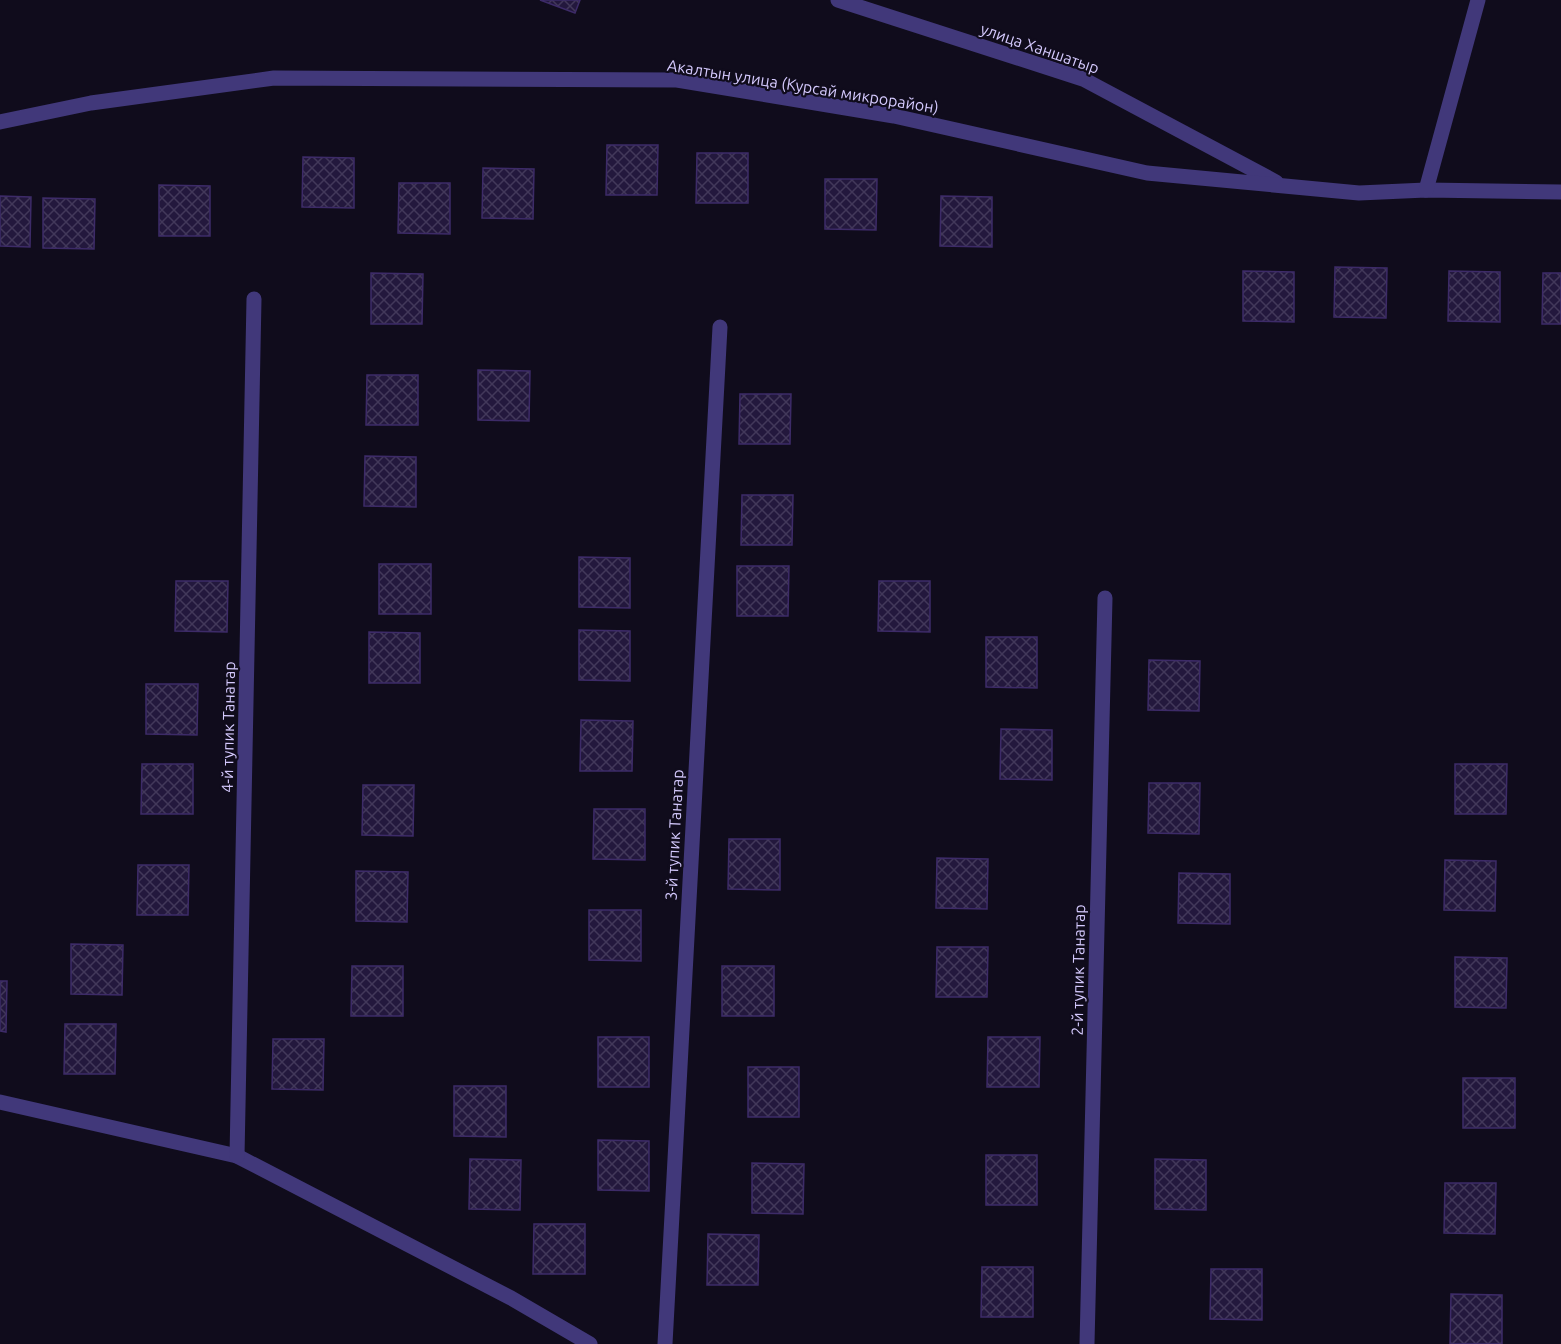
<svg xmlns="http://www.w3.org/2000/svg" width="1561" height="1344" font-family="Ubuntu,sans-serif">
	<style>
		.building { fill: url(#building-cross-hatch); stroke: #3d2b68; stroke-width: 1.5 }
		.lines { fill: none; stroke-linecap: round; stroke-linejoin: round }
		.minor { stroke: #41387a; stroke-width: 15 }
		.labels { text-anchor: middle; dominant-baseline: central; stroke-width: 4.5; stroke-linejoin: round; paint-order: stroke }
		.street-label { font-size: 16px; fill: #d4c9fd; stroke: #100c1c }
	</style>
	<defs>
		<pattern id="building-cross-hatch" width="8" height="8" patternUnits="userSpaceOnUse" patternTransform="scale(1.5)"><rect width="8" height="8" fill="#23183d"/><path d="M0 0l8 8M0 8l8-8" fill="none" stroke="#42385a"/></pattern>
	</defs>
	<rect width="100%" height="100%" fill="#100c1c"/>
	<g class="building">
		<polygon points="540,0 580,0 575,13"/>
		<polygon points="607,145 658,145 657,195 606,195"/>
		<polygon points="697,153 748,153 748,203 696,203"/>
		<polygon points="303,157 354,158 354,208 302,207"/>
		<polygon points="483,168 534,169 533,219 482,218"/>
		<polygon points="825,179 877,179 876,230 825,229"/>
		<polygon points="399,183 450,183 450,234 398,233"/>
		<polygon points="159,185 210,186 210,236 159,236"/>
		<polygon points="0,196 31,197 30,247 0,246"/>
		<polygon points="941,196 992,197 992,247 940,246"/>
		<polygon points="43,198 95,199 94,249 43,248"/>
		<polygon points="1335,267 1387,268 1386,318 1334,317"/>
		<polygon points="1243,271 1294,272 1294,322 1243,321"/>
		<polygon points="1449,271 1500,272 1500,322 1448,321"/>
		<polygon points="371,273 423,274 422,324 371,324"/>
		<polygon points="1543,273 1561,273 1561,324 1542,324"/>
		<polygon points="478,370 530,371 529,421 478,420"/>
		<polygon points="367,375 418,375 418,425 366,425"/>
		<polygon points="740,394 791,394 790,444 739,444"/>
		<polygon points="365,456 416,457 416,507 364,506"/>
		<polygon points="742,495 793,495 792,545 741,545"/>
		<polygon points="579,557 630,558 630,608 579,607"/>
		<rect x="379" y="564" width="52" height="50"/>
		<polygon points="737,566 789,566 788,616 737,616"/>
		<polygon points="176,581 228,581 227,632 175,631"/>
		<polygon points="879,581 930,581 930,632 878,631"/>
		<polygon points="579,630 630,631 630,681 579,680"/>
		<polygon points="369,632 420,633 420,683 369,683"/>
		<polygon points="986,637 1037,637 1037,688 986,687"/>
		<polygon points="1149,660 1200,661 1199,711 1148,710"/>
		<polygon points="146,684 198,684 197,735 146,734"/>
		<polygon points="581,720 633,721 632,771 580,771"/>
		<polygon points="1001,729 1052,730 1052,780 1000,779"/>
		<polygon points="142,764 193,764 193,814 141,814"/>
		<polygon points="1455,764 1507,764 1506,814 1455,814"/>
		<polygon points="1149,783 1200,783 1199,834 1148,833"/>
		<polygon points="363,785 414,785 413,836 362,835"/>
		<polygon points="594,809 645,809 645,860 593,859"/>
		<polygon points="729,839 780,839 780,890 728,889"/>
		<polygon points="937,858 988,859 987,909 936,908"/>
		<polygon points="1445,860 1496,861 1495,911 1444,910"/>
		<polygon points="138,865 189,865 188,915 137,915"/>
		<polygon points="356,871 408,872 407,922 356,921"/>
		<polygon points="1179,873 1230,874 1230,924 1178,923"/>
		<polygon points="589,910 641,910 641,961 589,960"/>
		<polygon points="71,944 123,945 122,995 71,994"/>
		<polygon points="937,947 988,947 987,997 936,997"/>
		<polygon points="1455,957 1507,958 1506,1008 1455,1007"/>
		<polygon points="352,966 403,966 403,1016 351,1016"/>
		<rect x="722" y="966" width="52" height="50"/>
		<polygon points="0,981 7,981 6,1032 0,1031"/>
		<polygon points="65,1024 116,1024 115,1074 64,1074"/>
		<rect x="598" y="1037" width="51" height="50"/>
		<polygon points="988,1037 1040,1037 1039,1087 987,1087"/>
		<polygon points="273,1039 324,1039 323,1090 272,1089"/>
		<rect x="748" y="1067" width="51" height="50"/>
		<rect x="1463" y="1078" width="52" height="50"/>
		<polygon points="454,1086 506,1086 506,1137 454,1136"/>
		<polygon points="598,1140 649,1141 649,1191 598,1190"/>
		<rect x="986" y="1155" width="51" height="50"/>
		<polygon points="470,1159 521,1160 520,1210 469,1209"/>
		<polygon points="1155,1159 1206,1160 1206,1210 1155,1209"/>
		<polygon points="752,1163 804,1164 803,1214 752,1213"/>
		<polygon points="1445,1183 1496,1183 1495,1234 1444,1233"/>
		<polygon points="534,1224 585,1224 585,1274 533,1274"/>
		<polygon points="708,1234 759,1235 758,1285 707,1285"/>
		<polygon points="982,1267 1033,1267 1033,1317 981,1317"/>
		<polygon points="1211,1269 1262,1269 1262,1320 1210,1319"/>
		<polygon points="1451,1294 1502,1295 1502,1344 1450,1344"/>
	</g>
	<g class="lines">
		<g class="minor">
			<polyline points="838,0 1083,79 1276,182"/>
			<polyline points="0,122 91,103 274,78 677,80 894,116 1147,173 1359,193 1426,190 1561,192"/>
			<polyline points="1426,190 1478,0"/>
			<polyline points="0,1102 237,1156 511,1298 590,1344"/>
			<polyline points="237,1156 254,299"/>
			<polyline points="665,1344 720,327"/>
			<polyline points="1087,1344 1105,598"/>
		</g>
	</g>
	<g class="labels">
		<g class="street-label">
			<text transform="translate(1040 48) rotate(19)">улица Ханшатыр</text>
			<text transform="translate(803 86) rotate(9)">Акалтын улица (Курсай микрорайон)</text>
			<text transform="translate(228 727) rotate(-89)">4-й тупик Танатар</text>
			<text transform="translate(674 835) rotate(-87)">3-й тупик Танатар</text>
			<text transform="translate(1078 970) rotate(-89)">2-й тупик Танатар</text>
		</g>
	</g>
</svg>
